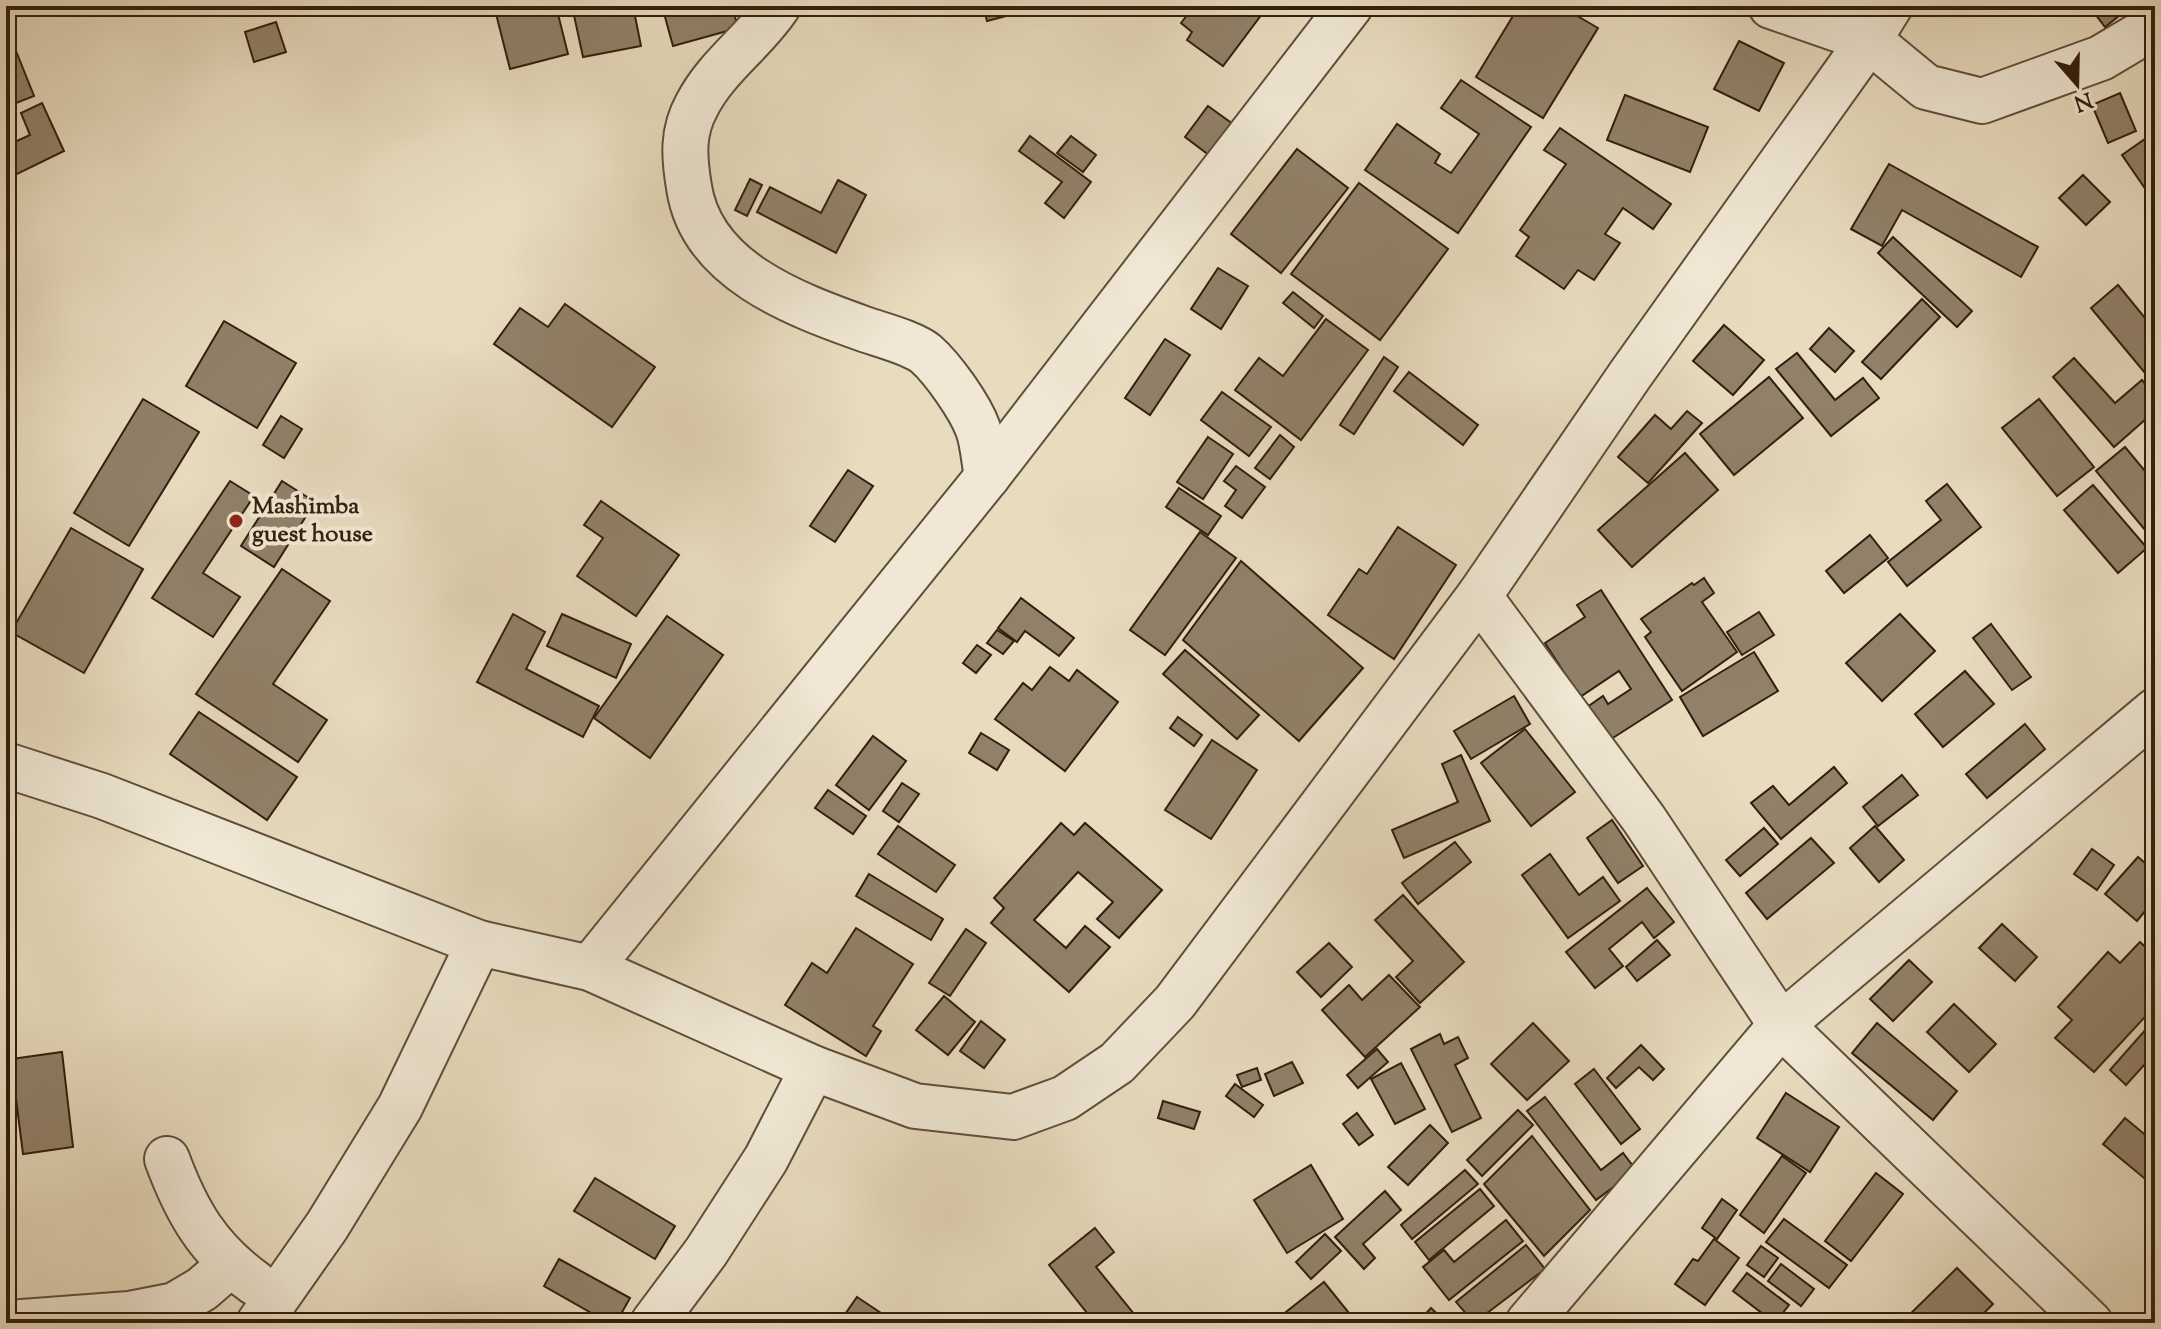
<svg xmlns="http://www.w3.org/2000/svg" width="2161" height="1329" font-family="'Sorts Mill Goudy',serif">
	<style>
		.building { fill: #91816a; stroke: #331e0e; stroke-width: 2 }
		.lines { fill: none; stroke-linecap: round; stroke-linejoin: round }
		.minor-casing { stroke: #604e3a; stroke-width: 48 }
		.minor { stroke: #f0e8d5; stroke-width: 44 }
		.poi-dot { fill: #8f2418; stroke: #f0e8d5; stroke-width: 3 }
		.labels { text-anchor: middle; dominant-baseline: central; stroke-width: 8; stroke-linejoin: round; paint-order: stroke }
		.poi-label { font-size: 24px; font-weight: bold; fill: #331e0e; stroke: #f0e8d5; text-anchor: start }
	</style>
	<rect width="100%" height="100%" fill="#e8dcbf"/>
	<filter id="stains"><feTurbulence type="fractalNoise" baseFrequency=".0025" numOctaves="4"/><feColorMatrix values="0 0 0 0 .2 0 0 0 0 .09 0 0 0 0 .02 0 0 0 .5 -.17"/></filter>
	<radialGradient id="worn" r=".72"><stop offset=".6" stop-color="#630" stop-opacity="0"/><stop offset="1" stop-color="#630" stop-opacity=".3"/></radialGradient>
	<g class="building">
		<polygon points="494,6 556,6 568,54 510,69"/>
		<polygon points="572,6 633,6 641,46 583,57"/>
		<polygon points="662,6 732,6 738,28 673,46"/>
		<polygon points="983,6 1044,6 987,21"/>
		<polygon points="1194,6 1251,6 1262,14 1223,66 1187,40 1192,32 1181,23"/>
		<polygon points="1519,6 1560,6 1598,28 1543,118 1476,77"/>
		<polygon points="2089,6 2121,6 2125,11 2105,27"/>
		<polygon points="276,22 286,52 254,62 245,32"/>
		<polygon points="6,26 34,96 6,107"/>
		<polygon points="1739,41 1784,63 1759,111 1714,89"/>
		<polygon points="1461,80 1531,127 1458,233 1365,170 1397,124 1440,154 1435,163 1451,173 1479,134 1441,108"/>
		<polygon points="2120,93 2136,131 2108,143 2092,105"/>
		<polygon points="1625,95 1708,127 1690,172 1607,140"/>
		<polygon points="42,103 64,151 13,176 6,161 6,146 30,135 21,113"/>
		<polygon points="1208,106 1237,127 1213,158 1185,137"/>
		<polygon points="1560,128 1671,204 1653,229 1623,208 1605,234 1620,243 1594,280 1578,270 1564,289 1516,256 1529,237 1520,230 1566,164 1544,150"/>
		<polygon points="2155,132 2155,203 2122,155"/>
		<polygon points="1030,136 1091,182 1064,218 1045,203 1062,182 1019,151"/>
		<polygon points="1071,136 1096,155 1083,172 1057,153"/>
		<polygon points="1297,149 1348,188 1281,273 1231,234"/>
		<polygon points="1889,164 2038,247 2021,277 1902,210 1882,246 1851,229"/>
		<polygon points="2083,175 2110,202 2086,225 2059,198"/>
		<polygon points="750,179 762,185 747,216 735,210"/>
		<polygon points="838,180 866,195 836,253 757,212 770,187 821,213"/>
		<polygon points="1359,183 1448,249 1380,340 1291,274"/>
		<polygon points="1893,237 1972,311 1957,327 1878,253"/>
		<polygon points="1218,268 1248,286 1221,329 1191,309"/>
		<polygon points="2118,285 2155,330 2155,385 2091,308"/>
		<polygon points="1293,292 1323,316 1314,328 1283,303"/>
		<polygon points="1922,299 1940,317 1881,379 1862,362"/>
		<polygon points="565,304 655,367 612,427 494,344 520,308 548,327"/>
		<polygon points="1326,319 1368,350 1301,440 1235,390 1259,358 1283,376"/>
		<polygon points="224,321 296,363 257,428 186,386"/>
		<polygon points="1724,325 1764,360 1733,395 1693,361"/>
		<polygon points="1829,328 1854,351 1835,372 1810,349"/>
		<polygon points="1165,339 1190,355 1150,415 1125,398"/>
		<polygon points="1797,353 1835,400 1863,378 1879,398 1831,436 1776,369"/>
		<polygon points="1384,357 1398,367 1354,434 1340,425"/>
		<polygon points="2074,358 2115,403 2142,380 2155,395 2155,411 2114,447 2053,377"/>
		<polygon points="1409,372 1478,425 1463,445 1394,391"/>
		<polygon points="1769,377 1803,418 1734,475 1700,434"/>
		<polygon points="1222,392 1271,427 1249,456 1201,420"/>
		<polygon points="143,399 199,432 129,546 74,513"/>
		<polygon points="2039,399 2094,467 2057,496 2002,428"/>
		<polygon points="1687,411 1702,423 1648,483 1618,457 1655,415 1671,429"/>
		<polygon points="281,416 302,429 284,458 263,445"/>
		<polygon points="1280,435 1294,447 1270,479 1255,468"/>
		<polygon points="1208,437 1233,454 1203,499 1177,482"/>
		<polygon points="2125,447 2155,483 2155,531 2150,536 2096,471"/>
		<polygon points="1685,453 1718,490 1632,567 1598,530"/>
		<polygon points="1236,466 1265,487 1242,518 1225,506 1236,490 1224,481"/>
		<polygon points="848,470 873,486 835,542 810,526"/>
		<polygon points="230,481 254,496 203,573 240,597 213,637 152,598"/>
		<polygon points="282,481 315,502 274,567 241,546"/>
		<polygon points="1947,484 1981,527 1907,586 1888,562 1941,520 1926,501"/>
		<polygon points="2093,485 2147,548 2118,573 2064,510"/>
		<polygon points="1179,488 1221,516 1208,535 1166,507"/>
		<polygon points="601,501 679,555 636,616 577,576 603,538 584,525"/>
		<polygon points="1398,527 1456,565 1394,659 1328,615 1359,569 1367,574"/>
		<polygon points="71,528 143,569 84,673 11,632"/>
		<polygon points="1200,532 1236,558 1165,655 1130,630"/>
		<polygon points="1870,535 1888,558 1844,593 1826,571"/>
		<polygon points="1241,561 1363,668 1299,741 1183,640"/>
		<polygon points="282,569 330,601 273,684 327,720 298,762 196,694"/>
		<polygon points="1704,578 1714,593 1702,602 1737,652 1682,691 1645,637 1651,632 1641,619 1692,583 1694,585"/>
		<polygon points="1601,590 1672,700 1605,743 1583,710 1603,696 1608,704 1631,689 1619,671 1580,697 1545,643 1585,617 1577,605"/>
		<polygon points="1021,598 1074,638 1059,656 1025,631 1017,642 998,628"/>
		<polygon points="1759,612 1774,635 1742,655 1727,632"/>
		<polygon points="513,614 545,632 526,669 599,706 583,737 477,682"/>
		<polygon points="562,614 631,644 616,678 547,646"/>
		<polygon points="1900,614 1935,651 1882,701 1846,663"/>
		<polygon points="667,616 723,655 650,758 594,718"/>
		<polygon points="1991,624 2031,677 2012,690 1973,638"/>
		<polygon points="997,630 1014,641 1003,654 987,643"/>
		<polygon points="977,645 991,655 976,673 963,663"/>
		<polygon points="1185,650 1259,715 1237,739 1163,674"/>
		<polygon points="1754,652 1778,691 1703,736 1680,697"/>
		<polygon points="1050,667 1069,681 1077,670 1118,702 1065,771 995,719 1023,683 1032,690"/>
		<polygon points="1965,671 1994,704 1943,747 1915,714"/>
		<polygon points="1514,696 1530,724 1471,759 1454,731"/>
		<polygon points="199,712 297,777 267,820 170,754"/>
		<polygon points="1178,717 1202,735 1194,746 1170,728"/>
		<polygon points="2025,724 2045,749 1987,798 1966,774"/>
		<polygon points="1525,729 1575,792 1531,826 1481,763"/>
		<polygon points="981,733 1009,750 997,770 969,753"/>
		<polygon points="873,736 906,761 869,810 836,785"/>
		<polygon points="1212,740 1257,770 1211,839 1165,810"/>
		<polygon points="1461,755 1490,821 1404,858 1392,830 1458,802 1442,764"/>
		<polygon points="1834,767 1847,783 1781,839 1751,803 1773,786 1789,805"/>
		<polygon points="1902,775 1918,795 1878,826 1863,807"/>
		<polygon points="902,783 919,794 899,822 883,811"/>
		<polygon points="828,790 866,816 853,834 815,808"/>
		<polygon points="1612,820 1643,866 1618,883 1587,838"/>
		<polygon points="1061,823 1074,835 1085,823 1162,890 1119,938 1097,919 1113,902 1078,872 1034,920 1066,948 1085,926 1110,947 1069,992 991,923 1004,908 994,898"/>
		<polygon points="898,826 955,865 936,892 878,854"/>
		<polygon points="1875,826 1904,860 1879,882 1850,848"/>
		<polygon points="1764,828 1778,844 1740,876 1726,860"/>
		<polygon points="1811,838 1834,863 1767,919 1746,893"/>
		<polygon points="1455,842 1471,862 1418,904 1402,883"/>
		<polygon points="2092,849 2114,865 2097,890 2074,874"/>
		<polygon points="2155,850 2155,899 2137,921 2105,894 2138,857 2145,863"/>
		<polygon points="1550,854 1579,895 1603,877 1620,901 1568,938 1522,875"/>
		<polygon points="869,874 943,919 931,940 856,896"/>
		<polygon points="1647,888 1674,922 1654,938 1642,922 1609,949 1623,966 1595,988 1566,952"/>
		<polygon points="1403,895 1464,962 1420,1003 1396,977 1413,961 1375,920"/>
		<polygon points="2002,924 2037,957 2015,981 1979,948"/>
		<polygon points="856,928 913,964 873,1026 881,1031 866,1056 785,1005 812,963 827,973"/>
		<polygon points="966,929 986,943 950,996 929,983"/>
		<polygon points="1657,940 1670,955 1637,981 1626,967"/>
		<polygon points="2140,942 2155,956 2155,1006 2094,1072 2055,1038 2072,1020 2058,1007 2108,952 2120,963"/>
		<polygon points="1329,943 1352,967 1321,997 1297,972"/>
		<polygon points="1909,960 1932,982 1893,1021 1870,999"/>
		<polygon points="1389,975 1420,1007 1365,1057 1322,1010 1349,985 1362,1000"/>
		<polygon points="944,996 975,1022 948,1055 916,1030"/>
		<polygon points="1954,1004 1996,1044 1969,1072 1927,1032"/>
		<polygon points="2155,1019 2155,1053 2126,1085 2110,1070"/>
		<polygon points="981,1021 1005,1040 984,1068 960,1051"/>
		<polygon points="1533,1023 1569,1061 1527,1100 1491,1064"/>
		<polygon points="1877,1023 1957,1091 1933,1120 1852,1053"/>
		<polygon points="1440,1034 1444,1044 1458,1037 1468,1058 1455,1065 1481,1118 1452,1132 1411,1049"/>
		<polygon points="1641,1045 1664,1069 1653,1080 1639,1067 1616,1088 1607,1078"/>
		<polygon points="1377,1049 1388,1062 1358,1088 1347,1075"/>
		<polygon points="62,1052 73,1147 23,1154 11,1059"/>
		<polygon points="1292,1062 1303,1083 1274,1096 1265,1074"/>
		<polygon points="1401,1063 1425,1109 1395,1124 1371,1079"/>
		<polygon points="1257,1068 1261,1080 1242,1087 1237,1075"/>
		<polygon points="1594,1069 1640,1129 1621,1144 1575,1084"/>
		<polygon points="1235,1084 1263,1105 1254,1117 1226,1096"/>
		<polygon points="1786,1093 1839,1127 1810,1172 1757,1138"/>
		<polygon points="1545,1097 1601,1170 1623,1153 1636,1170 1596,1200 1527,1111"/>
		<polygon points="1163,1101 1200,1112 1194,1129 1158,1118"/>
		<polygon points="1518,1110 1533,1125 1482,1176 1467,1160"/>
		<polygon points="1357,1113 1373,1135 1359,1145 1343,1124"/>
		<polygon points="2125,1118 2155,1143 2155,1187 2103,1144"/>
		<polygon points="1430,1125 1448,1143 1408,1185 1388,1167"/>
		<polygon points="1532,1136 1590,1210 1544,1256 1484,1184"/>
		<polygon points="1782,1156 1806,1173 1764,1233 1740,1215"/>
		<polygon points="1311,1165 1343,1219 1287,1253 1254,1200"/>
		<polygon points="1465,1170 1478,1184 1412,1239 1401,1225"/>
		<polygon points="1876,1173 1903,1194 1851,1261 1825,1241"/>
		<polygon points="595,1178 675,1226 655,1259 574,1211"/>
		<polygon points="1480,1189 1494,1206 1429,1260 1415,1242"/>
		<polygon points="1385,1191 1401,1210 1363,1244 1375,1258 1364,1269 1335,1237"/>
		<polygon points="1722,1199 1737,1210 1717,1239 1702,1228"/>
		<polygon points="1784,1219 1847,1265 1829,1288 1766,1242"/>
		<polygon points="1506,1220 1523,1241 1449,1300 1423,1267 1444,1250 1454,1262"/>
		<polygon points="1095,1228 1114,1252 1096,1267 1139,1320 1135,1323 1095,1323 1049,1265"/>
		<polygon points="1325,1234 1341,1251 1311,1279 1296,1262"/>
		<polygon points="1714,1239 1739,1258 1705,1305 1675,1284 1693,1259 1698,1261"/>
		<polygon points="1526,1245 1545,1269 1474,1323 1456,1302"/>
		<polygon points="1761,1246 1778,1258 1764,1277 1747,1265"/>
		<polygon points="559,1259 630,1298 616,1323 609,1323 544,1286"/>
		<polygon points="1781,1264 1814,1289 1801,1306 1768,1281"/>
		<polygon points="1957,1268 1993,1304 1974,1323 1901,1323"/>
		<polygon points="1747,1273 1789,1305 1775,1323 1733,1291"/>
		<polygon points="1324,1282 1357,1323 1287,1323 1281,1316"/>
		<polygon points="857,1297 896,1323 839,1323"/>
		<polygon points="1431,1308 1447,1323 1417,1323"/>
	</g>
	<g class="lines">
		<defs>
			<g id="minor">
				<path d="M 778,6 C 755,41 717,66 697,105 C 682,132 684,157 689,187 C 701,270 794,304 864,329 C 881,335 913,343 926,354 C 943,369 970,407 978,429 C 983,443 984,461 987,477"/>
				<polyline points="1771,6 1869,40 1926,87 1982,101 2101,58 2155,26"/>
				<polyline points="1479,596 1644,819 1781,1025 2090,1323"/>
				<polyline points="6,765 102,796 479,943 590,968 813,1068"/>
				<polyline points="590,968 987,477 1350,6"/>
				<path d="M 167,1159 C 187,1213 208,1249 255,1283"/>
				<polyline points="9,1323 129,1314 175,1305 202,1289 231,1264"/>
				<polyline points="259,1323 327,1226 400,1107 479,943"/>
				<polyline points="653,1323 706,1252 766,1159 813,1068 915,1106 1013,1117 1065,1098 1117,1063 1175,1002 1479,596 1630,375 1869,40 1890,6"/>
				<polyline points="1528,1323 1781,1025 2155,711"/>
			</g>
		</defs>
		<use href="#minor" class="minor-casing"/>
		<use href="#minor" class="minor"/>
	</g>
	<circle class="poi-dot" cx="236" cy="521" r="8"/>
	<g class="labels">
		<g class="poi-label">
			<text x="252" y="507">Mashimba<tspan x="252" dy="28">guest house</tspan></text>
		</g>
	</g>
	<rect width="2161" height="1329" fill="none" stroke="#e8dcbf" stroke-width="32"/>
	<rect x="8" y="8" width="2145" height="1313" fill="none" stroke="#331e0e" stroke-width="4"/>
	<rect x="16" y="16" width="2129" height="1297" fill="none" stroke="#331e0e" stroke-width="2"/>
	<g transform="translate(2077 84) rotate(160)" stroke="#f0e8d5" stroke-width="6" paint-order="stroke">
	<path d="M0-6L14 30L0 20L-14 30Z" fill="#331e0e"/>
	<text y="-12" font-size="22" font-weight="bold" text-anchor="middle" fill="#331e0e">N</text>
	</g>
	<rect width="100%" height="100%" filter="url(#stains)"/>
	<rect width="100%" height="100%" fill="url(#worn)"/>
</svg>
